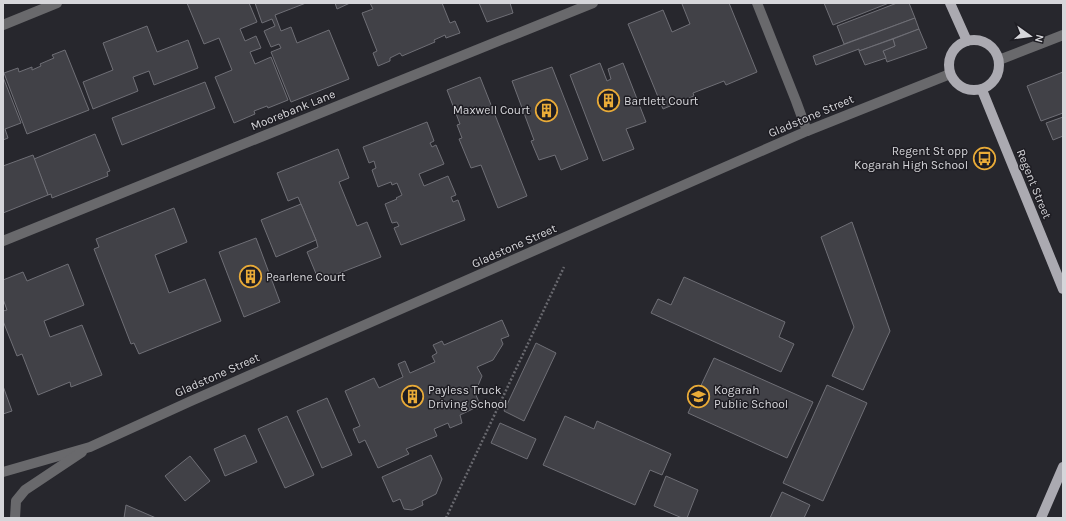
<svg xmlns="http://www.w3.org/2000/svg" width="1066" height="521" font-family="Karla,sans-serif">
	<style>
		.building { fill: #414147; stroke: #6f6f76 }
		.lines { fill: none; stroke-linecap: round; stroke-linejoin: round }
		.path { stroke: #69696f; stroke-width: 2.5; stroke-dasharray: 2 2; stroke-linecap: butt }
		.minor { stroke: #69696c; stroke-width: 10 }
		.major { stroke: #abaab1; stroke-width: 10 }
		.labels { text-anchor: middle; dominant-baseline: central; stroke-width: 3; stroke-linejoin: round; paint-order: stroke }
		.poi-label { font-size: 12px; fill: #d6d6da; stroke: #1e1d23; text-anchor: start }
		.street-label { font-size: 12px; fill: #d6d6da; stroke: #1e1d23 }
	</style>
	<rect width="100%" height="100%" fill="#27272d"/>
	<g class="building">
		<polygon points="187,3 249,3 257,22 240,29 245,41 256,36 261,48 250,52 255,64 271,57 288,100 268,108 267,106 254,111 255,114 234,123 215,77 232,70 219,38 204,44"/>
		<polygon points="255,3 306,3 275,15 281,31 291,27 297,43 329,30 349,79 291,102 271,52 281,48 279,44 271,47 264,31 275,26 272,19 262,23"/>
		<polygon points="335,3 350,3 337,9"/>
		<polygon points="370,3 442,3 450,23 455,21 460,33 446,38 445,35 434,40 435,42 402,56 400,53 390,58 390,61 378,66 373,53 377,51 362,13 373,9"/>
		<polygon points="479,3 510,3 513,13 487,22"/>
		<polygon points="683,3 729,3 757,72 726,85 724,81 693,93 694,96 663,109 628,24 663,10 672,32 690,24 682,4"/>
		<polygon points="824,3 889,3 833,25"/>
		<polygon points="897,3 909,3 915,18 844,44 837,26"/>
		<polygon points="915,18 919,29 859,51 859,49 816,65 813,56"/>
		<polygon points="147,26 157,52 188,40 198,68 154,85 149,71 133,77 138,91 93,109 83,82 113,70 103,43"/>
		<polygon points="919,29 927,48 887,62 883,51 895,46 893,39"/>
		<polygon points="893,39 895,46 883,51 886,58 865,65 859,51"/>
		<polygon points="65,50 89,110 27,134 4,73 18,68 19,72 32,67 32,70 41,66 40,64 54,58 52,55"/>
		<polygon points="600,63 607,81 611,79 608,69 623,63 646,122 626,129 634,149 603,161 570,75"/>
		<polygon points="552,67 588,159 561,170 555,155 539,160 531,141 534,140 512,81"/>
		<polygon points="1063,72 1063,113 1041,121 1027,86"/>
		<polygon points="3,77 21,123 5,129 8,138 3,140"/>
		<polygon points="480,77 527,196 498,208 481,165 471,168 459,139 462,138 457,125 460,124 447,90"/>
		<polygon points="205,82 215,108 122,145 112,118"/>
		<polygon points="1063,117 1063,136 1053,140 1046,123"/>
		<polygon points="427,122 434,141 430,143 432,147 436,145 444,164 419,174 424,186 448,176 456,195 451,197 453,202 458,200 465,220 401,245 394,228 399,226 397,222 392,223 385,204 397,199 396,198 402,195 397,183 392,185 391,182 378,187 372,170 376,168 374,161 369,163 363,147"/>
		<polygon points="95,134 110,171 107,172 108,176 52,198 51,194 48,195 34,159"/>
		<polygon points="338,149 349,178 339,182 357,226 367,222 381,257 319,281 307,252 318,247 316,240 298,197 288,201 277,173"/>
		<polygon points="33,155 48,195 3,213 3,166"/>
		<polygon points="301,204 316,240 276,257 261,220"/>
		<polygon points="174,208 187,242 155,255 169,293 205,279 221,321 139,354 134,343 131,344 94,249 99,247 96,239"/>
		<polygon points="852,222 890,331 863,390 832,376 854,327 821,237"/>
		<polygon points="256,238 280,302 244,317 219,252"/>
		<polygon points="68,264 84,305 44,321 50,337 82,325 102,375 71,387 70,382 38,395 22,354 17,356 3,321 3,311 7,310 3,299 3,280 23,272 27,281"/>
		<polygon points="684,277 785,322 779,337 794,344 781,372 651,313 658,299 671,305"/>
		<polygon points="502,320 509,336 501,339 503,344 493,360 477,367 482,376 475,393 479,402 477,407 460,415 462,423 450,428 448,423 434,429 437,436 406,449 409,454 378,468 365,440 359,443 353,429 360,426 345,391 374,378 379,388 403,377 398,364 405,361 410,373 435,362 432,356 437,353 433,345 442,341 444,345"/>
		<polygon points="536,343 556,353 524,421 504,411"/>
		<polygon points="714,358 813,402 787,458 688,413"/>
		<polygon points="827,385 867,403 823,501 783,483"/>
		<polygon points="3,386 12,411 3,414"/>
		<polygon points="327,398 352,455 322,468 297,411"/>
		<polygon points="287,416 314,475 285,488 258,429"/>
		<polygon points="565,416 594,429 597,421 671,454 662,475 650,470 635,505 543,465"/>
		<polygon points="500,423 536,439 527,459 491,443"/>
		<polygon points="245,435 257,462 225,476 214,449"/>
		<polygon points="431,455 442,479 436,494 422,501 423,505 412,510 404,509 400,499 393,502 382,477"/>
		<polygon points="190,456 210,481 185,501 165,476"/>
		<polygon points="666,476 698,490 687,518 682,518 654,506"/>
		<polygon points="782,492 810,505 804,518 770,518"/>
		<polygon points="126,505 156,518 124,518"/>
	</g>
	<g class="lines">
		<polyline class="path" points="446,518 564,267"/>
		<g class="minor">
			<polyline points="757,3 796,101 807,131"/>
			<polyline points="3,25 57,3"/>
			<polyline points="999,60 1063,35"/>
			<polyline points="3,241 593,3"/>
			<polyline points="3,472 90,447 191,401 807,131 950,74"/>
			<polyline points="15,518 16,501 25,490 82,452"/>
		</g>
		<g class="major">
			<polyline points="950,3 967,41"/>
			<circle cx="974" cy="65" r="25"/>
			<polyline points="982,90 1063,289"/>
			<polyline points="1041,518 1063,467"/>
		</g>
	</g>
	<defs>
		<symbol id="building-ring" viewBox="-11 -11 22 22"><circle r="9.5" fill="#1e1d23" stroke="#e9ab38" stroke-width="1.5"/><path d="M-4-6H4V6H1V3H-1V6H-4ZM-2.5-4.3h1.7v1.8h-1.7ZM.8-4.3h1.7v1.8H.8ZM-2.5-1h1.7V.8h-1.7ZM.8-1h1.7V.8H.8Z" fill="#e9ab38"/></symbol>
		<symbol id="bus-ring" viewBox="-11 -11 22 22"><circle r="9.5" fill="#1e1d23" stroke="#e9ab38" stroke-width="1.5"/><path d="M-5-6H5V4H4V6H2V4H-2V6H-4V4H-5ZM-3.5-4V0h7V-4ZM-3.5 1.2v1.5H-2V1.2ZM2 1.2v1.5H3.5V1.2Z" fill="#e9ab38"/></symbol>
		<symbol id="school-ring" viewBox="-11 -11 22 22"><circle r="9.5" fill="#1e1d23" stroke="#e9ab38" stroke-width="1.5"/><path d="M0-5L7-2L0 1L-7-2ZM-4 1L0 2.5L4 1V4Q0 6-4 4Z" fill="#e9ab38"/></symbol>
	</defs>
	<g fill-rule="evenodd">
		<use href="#building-ring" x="596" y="88" width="25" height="25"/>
		<use href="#building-ring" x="534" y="98" width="25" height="25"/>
		<use href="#bus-ring" x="972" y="146" width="25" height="25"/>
		<use href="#building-ring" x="238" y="264" width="25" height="25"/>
		<use href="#building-ring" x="400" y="384" width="25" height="25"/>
		<use href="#school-ring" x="686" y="384" width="25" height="25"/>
	</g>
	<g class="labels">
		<g class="poi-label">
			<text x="624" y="101">Bartlett Court</text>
			<text x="530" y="110" text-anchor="end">Maxwell Court</text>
			<text x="968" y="151" text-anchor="end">Regent St opp<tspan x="968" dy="14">Kogarah High School</tspan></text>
			<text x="266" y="277">Pearlene Court</text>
			<text x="428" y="390">Payless Truck<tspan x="428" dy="14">Driving School</tspan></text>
			<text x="714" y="390">Kogarah<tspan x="714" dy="14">Public School</tspan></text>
		</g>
		<g class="street-label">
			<text transform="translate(293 110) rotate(-22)">Moorebank Lane</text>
			<text transform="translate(811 116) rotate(-23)">Gladstone Street</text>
			<text transform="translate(1034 184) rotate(68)">Regent Street</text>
			<text transform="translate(514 246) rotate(-24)">Gladstone Street</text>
			<text transform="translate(217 375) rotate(-24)">Gladstone Street</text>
		</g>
	</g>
	<rect width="1066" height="521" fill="none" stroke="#d6d6da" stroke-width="8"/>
	<g transform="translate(1030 36) rotate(104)" stroke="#1e1d23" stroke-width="3" paint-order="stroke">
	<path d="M0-3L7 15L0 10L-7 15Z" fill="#d6d6da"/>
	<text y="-6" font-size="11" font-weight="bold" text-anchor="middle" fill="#d6d6da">N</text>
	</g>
</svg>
